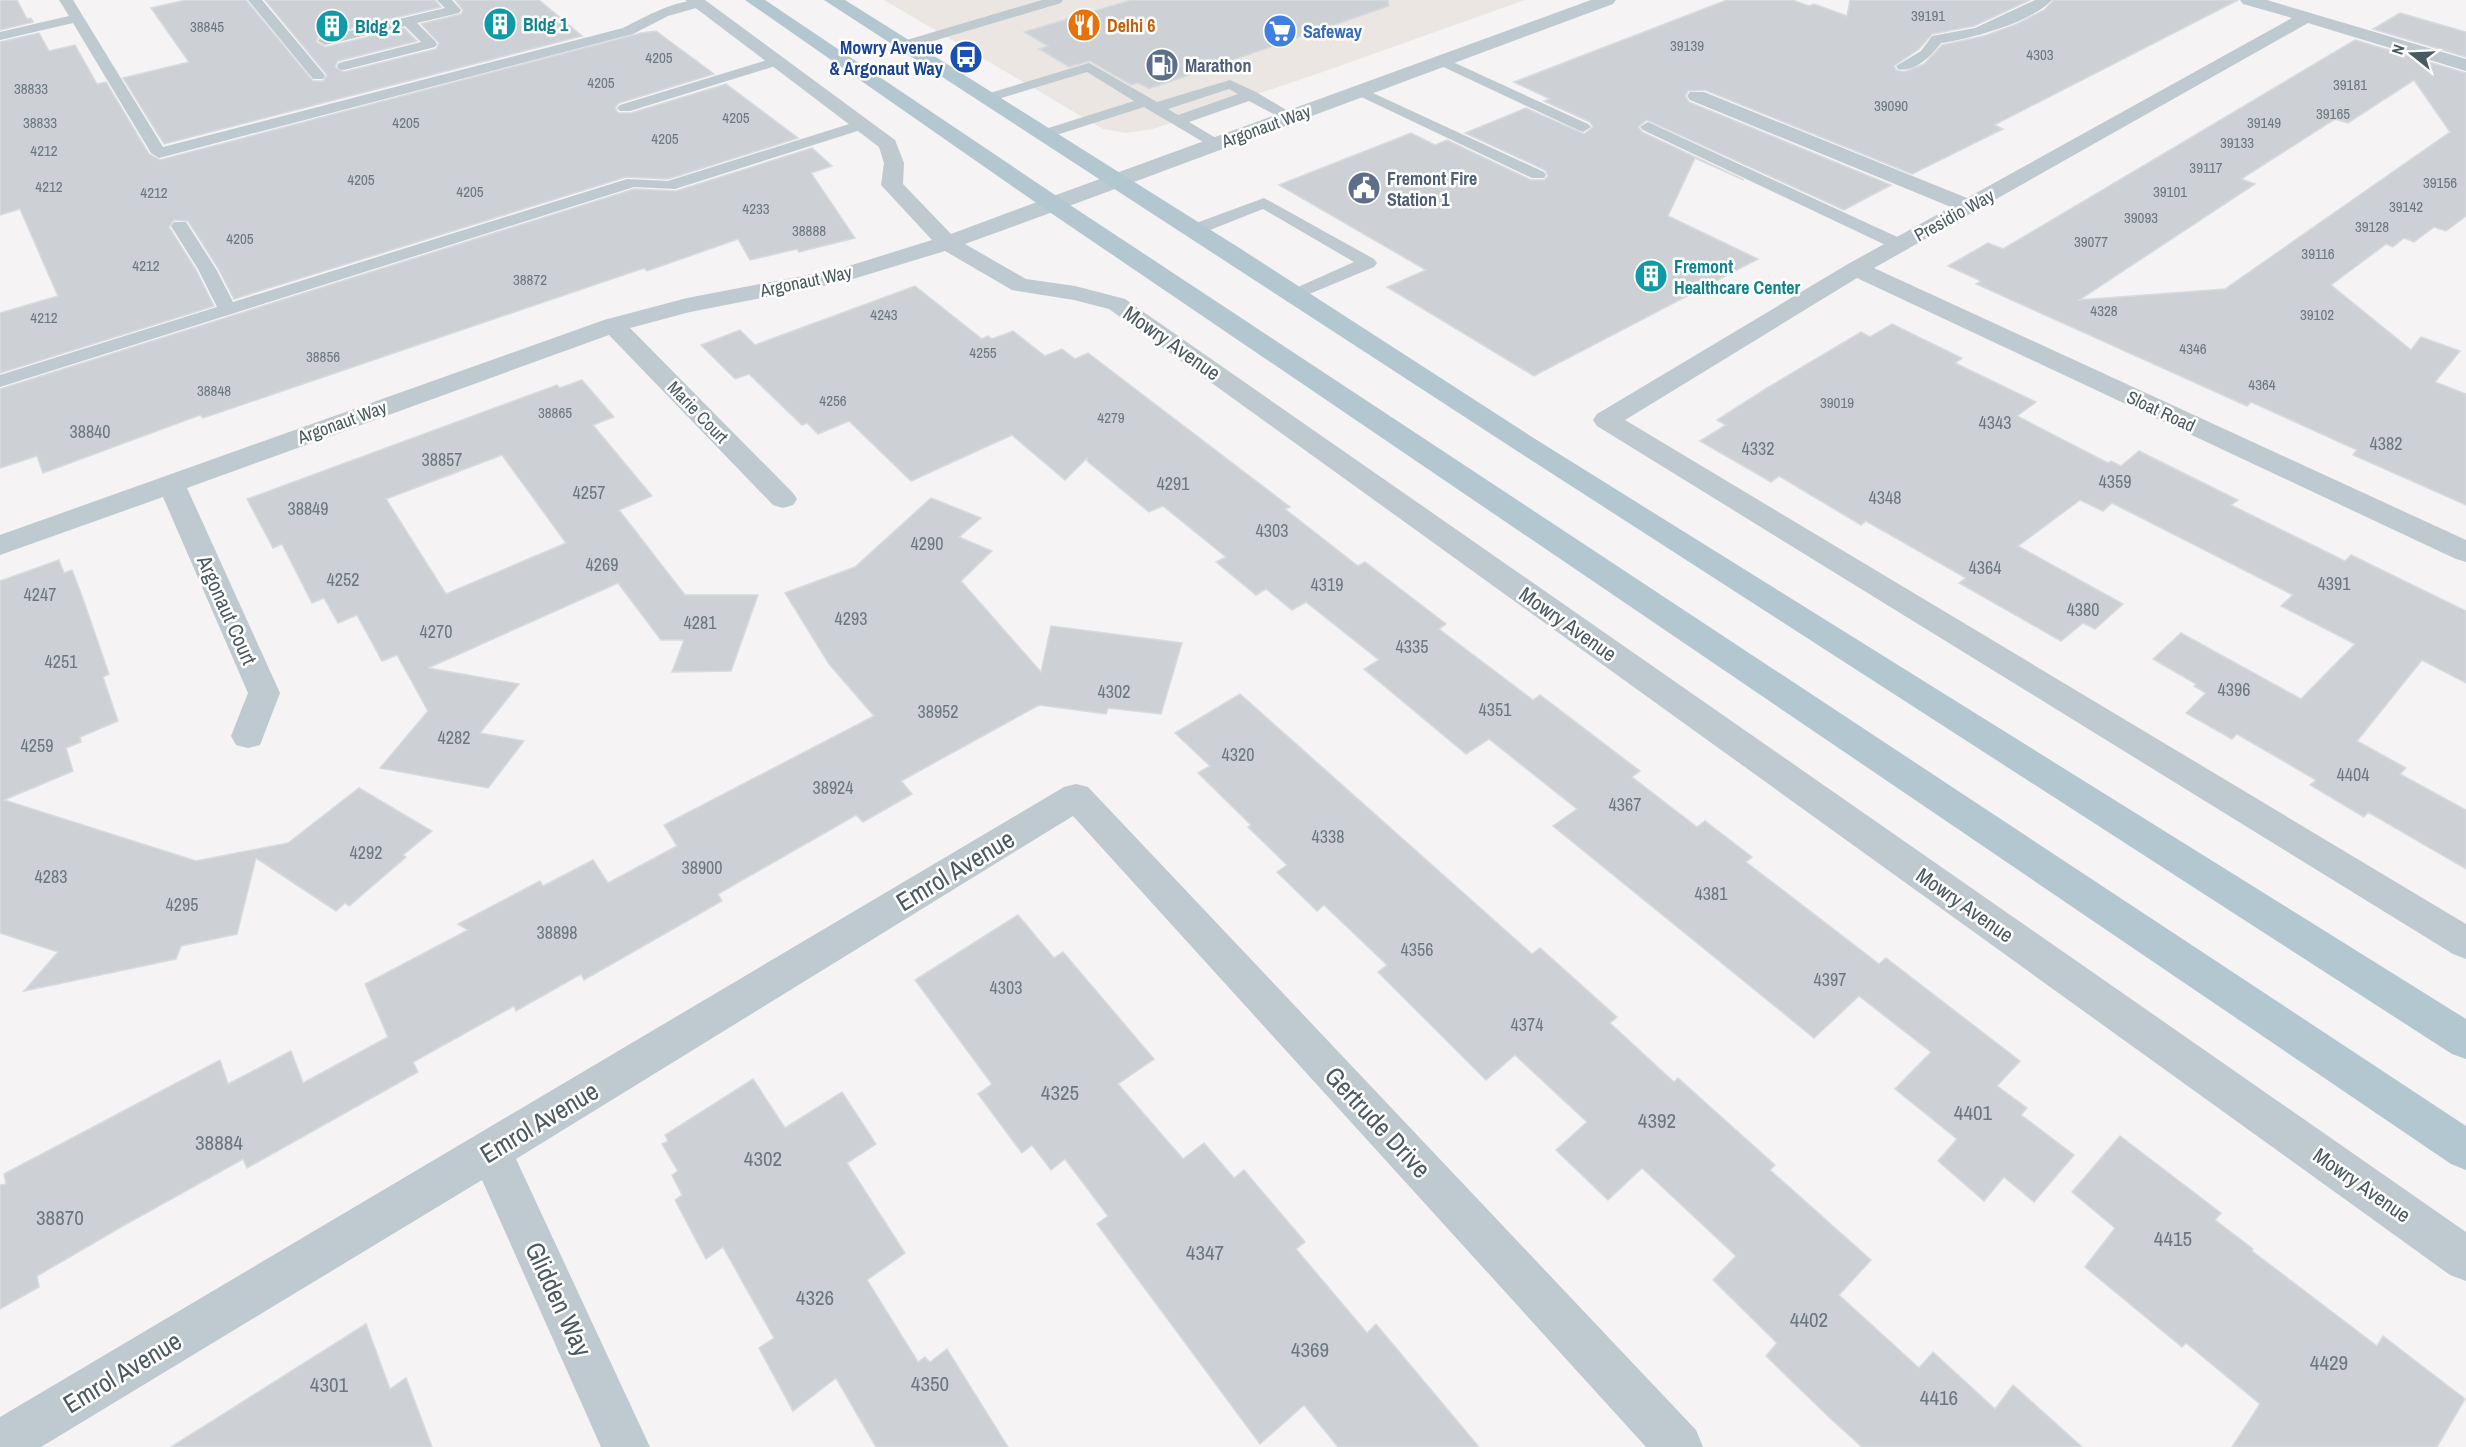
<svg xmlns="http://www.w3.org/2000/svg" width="2466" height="1447" font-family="'Archivo Narrow',sans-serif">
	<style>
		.commercial { fill: #ebe6e1 }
		.building { fill: #cdd1d5; stroke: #d7dade; stroke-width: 1.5; fill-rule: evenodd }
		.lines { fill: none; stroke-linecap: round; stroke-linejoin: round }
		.service { fill: #becacf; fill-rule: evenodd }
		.minor { fill: #becacf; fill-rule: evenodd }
		.tertiary { fill: #becacf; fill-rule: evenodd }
		.primary { fill: #b3c7d1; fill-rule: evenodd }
		.labels { text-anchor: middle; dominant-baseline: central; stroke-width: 5; stroke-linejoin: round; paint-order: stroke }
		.far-number-label { font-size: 15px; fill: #6b787e }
		.far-culture-label { font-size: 18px; font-weight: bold; fill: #0d838f; stroke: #fff; text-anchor: start }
		.far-food-label { font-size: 18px; font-weight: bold; fill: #c56008; stroke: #fff; text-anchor: start }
		.far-shop-label { font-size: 18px; font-weight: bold; fill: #366cbe; stroke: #fff; text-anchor: start }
		.far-transit-label { font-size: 18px; font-weight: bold; fill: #164399; stroke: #fff; text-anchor: end }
		.far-service-label { font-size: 18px; font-weight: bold; fill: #4e5e75; stroke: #fff; text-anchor: start }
		.far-street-label { font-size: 18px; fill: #4a5a61; stroke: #fff }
		.number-label { font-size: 18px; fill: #6b787e }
		.street-label { font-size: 21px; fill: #4a5a61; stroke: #fff }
		.near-number-label { font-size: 21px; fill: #6b787e }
		.near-street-label { font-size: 26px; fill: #4a5a61; stroke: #fff }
	</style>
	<rect width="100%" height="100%" fill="#f5f3f3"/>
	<polygon class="commercial" points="884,0 1525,0 1314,75 1153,129 1126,133 1103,129"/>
	<g class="building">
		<polygon points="0,0 17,0 27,19 31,18 33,22 0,30"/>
		<polygon points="186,0 246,0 313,81 323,81 327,75 265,0 435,0 441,7 319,36 316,42 326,47 404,28 417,41 338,61 335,67 344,72 436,49 439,43 421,24 461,14 463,10 455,0 539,0 582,36 164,144 123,78 189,62 151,8"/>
		<polygon points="1131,0 1388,0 1389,6 1149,89 1138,83 1131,85 1090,61 1069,67 1039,49 1048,46 1024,32"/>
		<polygon points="1727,0 1792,0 1809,6 1814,4 1847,16 1850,0 2030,0 1974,26 1932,34 1919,49 1894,66 1896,70 1904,72 1924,64 1942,45 1984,36 2017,24 2044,10 2054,0 2238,0 1994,125 2003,129 1912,174 1705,90 1688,91 1685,96 1689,102 1891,185 1844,210 1647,120 1638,127 1642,132 1744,180 1695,158 1668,216 1758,259 1534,376 1387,287 1426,270 1279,185 1411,133 1435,145 1447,140 1531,180 1544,180 1548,176 1545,170 1465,133 1526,108 1584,134 1593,127 1590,122 1544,101 1550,99 1514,82"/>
		<polygon points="2400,13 2466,32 2466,57 2373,29"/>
		<polygon points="656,31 714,74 619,103 615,108 618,113 631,113 726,84 798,138 668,179 626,177 234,299 218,268 188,221 174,220 169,227 196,270 214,306 0,373 0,313 58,296 20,209 0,215 0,42 39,33 49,51 75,45 97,84 106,82 149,154 160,160 641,33"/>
		<path d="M 2355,40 L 2466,73 L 2466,216 L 2446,231 L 2434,227 L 2414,242 L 2404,238 L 2393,247 L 2386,244 L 2331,285 L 2411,350 L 2421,337 L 2460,351 L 2435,382 L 2466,394 L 2466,505 L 2353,455 L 2357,450 L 2251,402 L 2247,406 L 1976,284 L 1981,281 L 1948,266 L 1988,243 L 2003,249 ZM 2414,80 L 2450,132 L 2225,289 L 2079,300 L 2255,184 L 2241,179 L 2335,119 L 2348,123 Z"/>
		<polygon points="812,148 832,166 811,173 855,238 799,252 797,249 750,260 738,239 647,271 644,268 203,418 200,415 43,473 37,456 0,468 0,389 634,189 676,191"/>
		<polygon points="915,286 982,339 988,336 992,339 1013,331 1045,356 1062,349 1075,359 1088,353 1290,507 1285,509 1358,566 1365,562 1446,624 1439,629 1533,700 1540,695 1640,771 1632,777 1697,827 1705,821 1752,857 1746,862 1879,964 1886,958 2020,1061 1997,1086 2027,1108 2021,1115 2074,1155 2034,1202 2004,1177 1984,1201 1938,1161 1957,1139 1895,1089 1931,1052 1859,996 1814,1038 1553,826 1577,809 1489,739 1466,754 1364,669 1379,660 1306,602 1292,610 1266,589 1256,595 1216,562 1226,557 1163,506 1149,512 1087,461 1087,458 1065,480 1012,435 911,481 849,421 818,434 807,423 802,425 749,374 735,379 701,345 740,330 755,345"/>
		<polygon points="1892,324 1962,358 1955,363 2036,402 2017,416 2108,463 2111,461 2121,466 2139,451 2238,500 2231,505 2345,561 2351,555 2466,611 2466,683 2422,660 2357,741 2406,768 2400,774 2466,810 2466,869 2368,812 2364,817 2310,785 2316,780 2237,734 2232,739 2186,713 2206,693 2194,686 2196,684 2153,659 2181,633 2301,699 2355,644 2281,606 2293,595 2112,503 2103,511 2080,500 2018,546 2123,604 2095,629 2083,623 2061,641 1959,583 1966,578 1866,521 1861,525 1779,476 1771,482 1700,441 1726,425 1717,420 1767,388 1861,332 1870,337"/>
		<path d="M 582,380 L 614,417 L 593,425 L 652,496 L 619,510 L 685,595 L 758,595 L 731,671 L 672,672 L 684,640 L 661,640 L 618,583 L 428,668 L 519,684 L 480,733 L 524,741 L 488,788 L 380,768 L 428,711 L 397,655 L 382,661 L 357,615 L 338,623 L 324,598 L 312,603 L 282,544 L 273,548 L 247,499 L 557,385 L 560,388 ZM 502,455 L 566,543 L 446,594 L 386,499 Z"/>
		<polygon points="931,498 981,518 959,537 992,551 961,581 1041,672 1051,626 1182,643 1161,714 1108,708 1106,714 1039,705 901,781 912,794 863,822 856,815 718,894 722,901 584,980 581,974 516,1011 514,1006 413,1062 418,1072 247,1168 243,1159 121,1227 37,1276 39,1287 0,1309 0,1185 6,1184 4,1174 220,1060 228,1084 291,1051 303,1083 388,1037 365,984 468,930 458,924 540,881 543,886 593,860 608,883 677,846 664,825 874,716 829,664 785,593 855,567"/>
		<polygon points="59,560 64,573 72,570 82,596 109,674 103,677 118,721 80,737 81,742 66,748 73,771 4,800 196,861 288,843 359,788 432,831 403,855 406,857 349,906 345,903 336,911 256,858 237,934 181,946 176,959 24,991 58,952 0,933 0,581"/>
		<polygon points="1240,694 1532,954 1540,948 1617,1017 1610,1023 1674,1082 1678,1078 1775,1165 1770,1170 1871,1260 1839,1295 1919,1368 1933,1352 1995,1409 2013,1385 2082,1447 1862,1447 1831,1419 1766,1356 1777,1343 1713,1280 1736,1256 1642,1168 1608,1200 1556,1150 1587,1122 1515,1055 1486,1080 1378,972 1387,965 1324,905 1317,911 1277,872 1287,865 1248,827 1251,825 1198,773 1210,766 1175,733"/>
		<polygon points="1018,915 1054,958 1063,952 1154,1059 1118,1084 1183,1159 1204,1143 1234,1178 1244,1170 1305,1242 1296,1249 1367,1333 1376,1324 1479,1447 1338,1447 1304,1405 1260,1444 1097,1224 1108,1216 1065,1159 1051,1170 1032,1145 1022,1153 978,1094 992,1084 915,980"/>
		<polygon points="753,1079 785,1128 842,1092 876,1144 847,1163 905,1253 867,1280 918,1362 925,1357 930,1362 947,1349 1008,1447 876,1447 836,1378 793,1411 759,1348 774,1338 723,1247 706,1259 675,1200 682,1195 672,1175 678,1171 662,1144 668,1141 665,1135"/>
		<polygon points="2120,1136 2221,1213 2215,1220 2253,1249 2252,1251 2377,1346 2383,1336 2465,1399 2437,1447 2232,1447 2260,1404 2186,1343 2182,1347 2085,1267 2115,1228 2072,1192"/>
		<polygon points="366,1324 390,1389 406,1378 432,1447 171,1447"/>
	</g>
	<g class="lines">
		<g class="service">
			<path d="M 59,0 L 73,0 L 163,147 L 623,28 C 647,16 674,0 702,0 L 705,3 L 703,6 L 668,16 L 633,34 L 159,158 L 151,153 L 73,23 L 0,40 L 0,32 L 69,16 Z"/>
			<polygon points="248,0 262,0 323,73 325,76 323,79 313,79"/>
			<polygon points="437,0 452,0 461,10 459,13 417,23 435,41 437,44 435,47 344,70 339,69 337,66 339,63 421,42 405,26 325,45 318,41 320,38 445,8"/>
			<polygon points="1042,0 1063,0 1061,3 910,48 900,48 898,45 900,42"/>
			<path d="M 2035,0 L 2052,0 C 2032,22 1970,39 1941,43 C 1932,55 1915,73 1898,69 L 1896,66 L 1921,51 L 1932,36 L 1975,28 Z"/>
			<polygon points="777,57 784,61 782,64 630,111 620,111 617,108 620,105"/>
			<polygon points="1442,57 1588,124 1591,127 1583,132 1578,130 1437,64 1435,61"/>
			<path d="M 1089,63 L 1157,102 L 1230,80 L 1256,92 L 1298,117 L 1295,120 L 1285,120 L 1249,101 L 1189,122 L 1221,141 L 1223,144 L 1221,147 L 1215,149 L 1144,107 L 1044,139 L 1039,137 L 1036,134 L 1039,131 L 1134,101 L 1087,72 L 988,102 L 981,98 L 983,95 ZM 1229,89 L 1238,94 L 1178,115 L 1168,109 Z"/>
			<polygon points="1360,87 1544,172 1546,175 1544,178 1532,178 1355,94 1353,91 1355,88"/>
			<polygon points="862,120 867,122 870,125 867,128 675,189 634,187 0,387 0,375 217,307 198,269 171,226 174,222 186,222 216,269 233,302 627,179 668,181"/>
			<polygon points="1648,122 1906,241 1909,245 1906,249 1894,249 1643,130 1640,127"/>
			<polygon points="1264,198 1374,259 1377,263 1374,267 1295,300 1289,299 1286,295 1289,291 1354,262 1263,209 1200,234 1188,234 1185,230 1188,226"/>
		</g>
		<g class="minor">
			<polygon points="685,0 705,0 895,140 904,163 903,184 951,234 1045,199 1053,198 1061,199 1064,204 1061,209 965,244 1026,279 1075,286 1125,299 2466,1232 2466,1281 2450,1275 1109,309 1074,300 1012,290 945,251 843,282 690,312 630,328 793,493 797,499 793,505 783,508 773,505 609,335 187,488 280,693 260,745 248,748 236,745 231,736 248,693 163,497 0,555 0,535 604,320 687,298 839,269 932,240 881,185 884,163 879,147"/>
			<polygon points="2240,0 2267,0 2466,59 2466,71 2308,23 1874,268 2466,540 2466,562 2456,559 1857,278 1625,420 2466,924 2466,959 2453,954 1597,426 1593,420 1597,414 1848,264 1951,207 1690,100 1687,96 1690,92 1704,92 1967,198 2292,18 2243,4"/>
			<polygon points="1076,784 1088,787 1696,1430 1703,1447 1646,1447 1073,816 516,1159 650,1447 601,1447 482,1180 41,1447 0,1447 0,1417 1064,787"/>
		</g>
		<polygon class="tertiary" points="1591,0 1616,0 1613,4 1061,209 1053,210 1045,209 1042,204 1045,199"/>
		<g class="primary">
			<polygon points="745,0 765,0 1061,199 2466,1126 2466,1170 2451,1164 1045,209"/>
			<polygon points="824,0 845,0 1241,249 1532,437 2466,1019 2466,1059 2452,1054 1514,449"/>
		</g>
	</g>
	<defs>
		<symbol id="building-disc" viewBox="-11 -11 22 22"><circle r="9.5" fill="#0f9aa8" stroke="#fff"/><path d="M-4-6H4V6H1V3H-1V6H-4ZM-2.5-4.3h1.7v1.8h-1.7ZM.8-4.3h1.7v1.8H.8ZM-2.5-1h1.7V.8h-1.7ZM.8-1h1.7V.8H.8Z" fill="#fff"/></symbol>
		<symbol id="restaurant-disc" viewBox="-11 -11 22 22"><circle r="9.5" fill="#e8710a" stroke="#fff"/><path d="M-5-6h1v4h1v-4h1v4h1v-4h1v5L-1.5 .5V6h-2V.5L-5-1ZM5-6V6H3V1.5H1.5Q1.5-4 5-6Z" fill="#fff"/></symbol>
		<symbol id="supermarket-disc" viewBox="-11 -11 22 22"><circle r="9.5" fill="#3f7fe0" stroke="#fff"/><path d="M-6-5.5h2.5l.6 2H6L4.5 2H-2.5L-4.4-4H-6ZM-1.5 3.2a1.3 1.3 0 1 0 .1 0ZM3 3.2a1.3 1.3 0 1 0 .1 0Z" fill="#fff"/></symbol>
		<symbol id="bus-disc" viewBox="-11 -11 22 22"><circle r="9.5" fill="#1a4fb4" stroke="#fff"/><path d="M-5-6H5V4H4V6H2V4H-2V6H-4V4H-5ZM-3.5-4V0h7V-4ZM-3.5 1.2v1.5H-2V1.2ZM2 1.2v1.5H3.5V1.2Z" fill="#fff"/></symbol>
		<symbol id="fuel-disc" viewBox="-11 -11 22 22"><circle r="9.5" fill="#5c6f8a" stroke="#fff"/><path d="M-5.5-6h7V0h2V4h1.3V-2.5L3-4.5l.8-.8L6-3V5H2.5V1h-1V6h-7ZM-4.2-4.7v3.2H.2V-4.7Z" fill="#fff"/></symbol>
		<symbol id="civic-disc" viewBox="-11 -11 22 22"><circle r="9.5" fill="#5c6f8a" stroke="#fff"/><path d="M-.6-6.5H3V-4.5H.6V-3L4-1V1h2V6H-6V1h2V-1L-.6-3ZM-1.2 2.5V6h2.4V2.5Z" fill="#fff"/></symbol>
	</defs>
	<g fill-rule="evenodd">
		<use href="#building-disc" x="481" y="5" width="38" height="38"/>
		<use href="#restaurant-disc" x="1065" y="6" width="38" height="38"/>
		<use href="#building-disc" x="313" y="7" width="38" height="38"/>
		<use href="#supermarket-disc" x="1261" y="12" width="38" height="38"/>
		<use href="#bus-disc" x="947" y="38" width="38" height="38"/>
		<use href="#fuel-disc" x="1143" y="46" width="38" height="38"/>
		<use href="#civic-disc" x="1345" y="169" width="38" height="38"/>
		<use href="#building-disc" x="1632" y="257" width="38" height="38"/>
	</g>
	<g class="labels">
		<g class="far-number-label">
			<text x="1928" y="15">39191</text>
			<text x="207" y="26">38845</text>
			<text x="1687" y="45">39139</text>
			<text x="2040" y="54">4303</text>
			<text x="659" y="57">4205</text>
			<text x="601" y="82">4205</text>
			<text x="2350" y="84">39181</text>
			<text x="31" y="88">38833</text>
			<text x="1891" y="105">39090</text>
			<text x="2333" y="113">39165</text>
			<text x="736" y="117">4205</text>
			<text x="40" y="122">38833</text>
			<text x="406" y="122">4205</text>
			<text x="2264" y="122">39149</text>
			<text x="665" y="138">4205</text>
			<text x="2237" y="142">39133</text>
			<text x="44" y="150">4212</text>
			<text x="2206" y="167">39117</text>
			<text x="361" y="179">4205</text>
			<text x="2440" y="182">39156</text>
			<text x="49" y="186">4212</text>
			<text x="470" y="191">4205</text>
			<text x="2170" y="191">39101</text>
			<text x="154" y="192">4212</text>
			<text x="2406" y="206">39142</text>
			<text x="756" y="208">4233</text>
			<text x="2141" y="217">39093</text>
			<text x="2372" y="226">39128</text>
			<text x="809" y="230">38888</text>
			<text x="240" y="238">4205</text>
			<text x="2091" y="241">39077</text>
			<text x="2318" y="253">39116</text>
			<text x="146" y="265">4212</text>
			<text x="530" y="279">38872</text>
			<text x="2104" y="310">4328</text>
			<text x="884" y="314">4243</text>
			<text x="2317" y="314">39102</text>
			<text x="44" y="317">4212</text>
			<text x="2193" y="348">4346</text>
			<text x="983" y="352">4255</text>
			<text x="323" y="356">38856</text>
			<text x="2262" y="384">4364</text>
			<text x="214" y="390">38848</text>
			<text x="833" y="400">4256</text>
			<text x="1837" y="402">39019</text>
			<text x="555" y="412">38865</text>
			<text x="1111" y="417">4279</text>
		</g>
		<g class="far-culture-label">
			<text x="523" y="24">Bldg 1</text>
			<text x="355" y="26">Bldg 2</text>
			<text x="1674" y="266">Fremont<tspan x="1674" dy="21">Healthcare Center</tspan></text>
		</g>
		<g class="far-food-label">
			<text x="1107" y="25">Delhi 6</text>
		</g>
		<g class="far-shop-label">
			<text x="1303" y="31">Safeway</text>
		</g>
		<g class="far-transit-label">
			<text x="943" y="47">Mowry Avenue<tspan x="943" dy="21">&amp; Argonaut Way</tspan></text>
		</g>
		<g class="far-service-label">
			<text x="1185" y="65">Marathon</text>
			<text x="1387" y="178">Fremont Fire<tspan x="1387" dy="21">Station 1</tspan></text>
		</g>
		<g class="far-street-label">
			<text transform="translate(1266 126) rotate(-20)">Argonaut Way</text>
			<text transform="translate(1954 215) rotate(-29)">Presidio Way</text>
			<text transform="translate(806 281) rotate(-12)">Argonaut Way</text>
			<text transform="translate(2161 411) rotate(25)">Sloat Road</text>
			<text transform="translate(698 412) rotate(46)">Marie Court</text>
			<text transform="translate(342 422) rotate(-20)">Argonaut Way</text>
		</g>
		<g class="number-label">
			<text x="1995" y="422">4343</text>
			<text x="90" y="431">38840</text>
			<text x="2386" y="443">4382</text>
			<text x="1758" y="448">4332</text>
			<text x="442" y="459">38857</text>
			<text x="2115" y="481">4359</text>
			<text x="1173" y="483">4291</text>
			<text x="589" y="492">4257</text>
			<text x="1885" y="497">4348</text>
			<text x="308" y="508">38849</text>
			<text x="1272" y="530">4303</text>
			<text x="927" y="543">4290</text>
			<text x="602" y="564">4269</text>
			<text x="1985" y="567">4364</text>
			<text x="343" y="579">4252</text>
			<text x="2334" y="583">4391</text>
			<text x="1327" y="584">4319</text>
			<text x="40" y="594">4247</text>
			<text x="2083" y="609">4380</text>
			<text x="851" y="618">4293</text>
			<text x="700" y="622">4281</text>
			<text x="436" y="631">4270</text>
			<text x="1412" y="646">4335</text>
			<text x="61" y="661">4251</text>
			<text x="2234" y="689">4396</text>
			<text x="1114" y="691">4302</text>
			<text x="1495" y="709">4351</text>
			<text x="938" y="711">38952</text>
			<text x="454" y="737">4282</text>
			<text x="37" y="745">4259</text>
			<text x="1238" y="754">4320</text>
			<text x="2353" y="774">4404</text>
			<text x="833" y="787">38924</text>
			<text x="1625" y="804">4367</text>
			<text x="1328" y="836">4338</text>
			<text x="366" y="852">4292</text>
			<text x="702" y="867">38900</text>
			<text x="51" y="876">4283</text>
			<text x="1711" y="893">4381</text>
			<text x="182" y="904">4295</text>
			<text x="557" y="932">38898</text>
			<text x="1417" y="949">4356</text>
			<text x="1830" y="979">4397</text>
			<text x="1006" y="987">4303</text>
			<text x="1527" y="1024">4374</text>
		</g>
		<g class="street-label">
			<text transform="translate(1172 343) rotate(35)">Mowry Avenue</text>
			<text transform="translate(227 610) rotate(66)">Argonaut Court</text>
			<text transform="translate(1568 624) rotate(35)">Mowry Avenue</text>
			<text transform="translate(1965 905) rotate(35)">Mowry Avenue</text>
			<text transform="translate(2362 1185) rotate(35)">Mowry Avenue</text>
		</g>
		<g class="near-number-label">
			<text x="1060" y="1092">4325</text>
			<text x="1973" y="1112">4401</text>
			<text x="1657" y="1120">4392</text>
			<text x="219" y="1142">38884</text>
			<text x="763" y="1158">4302</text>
			<text x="60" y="1217">38870</text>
			<text x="2173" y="1238">4415</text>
			<text x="1205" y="1252">4347</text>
			<text x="815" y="1297">4326</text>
			<text x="1809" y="1319">4402</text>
			<text x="1310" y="1349">4369</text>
			<text x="2329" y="1362">4429</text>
			<text x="930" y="1383">4350</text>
			<text x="329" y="1384">4301</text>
			<text x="1939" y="1397">4416</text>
		</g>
		<g class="near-street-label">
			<text transform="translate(955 870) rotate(-31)">Emrol Avenue</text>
			<text transform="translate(539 1122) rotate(-31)">Emrol Avenue</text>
			<text transform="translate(1378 1122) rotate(47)">Gertrude Drive</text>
			<text transform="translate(559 1299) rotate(65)">Glidden Way</text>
			<text transform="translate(122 1372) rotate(-31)">Emrol Avenue</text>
		</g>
	</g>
	<g transform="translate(2412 54) rotate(288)" stroke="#ffffff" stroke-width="4.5" paint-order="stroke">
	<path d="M0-4.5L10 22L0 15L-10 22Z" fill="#4a5a61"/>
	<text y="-9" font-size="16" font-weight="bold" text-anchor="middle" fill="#4a5a61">N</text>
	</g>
</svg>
